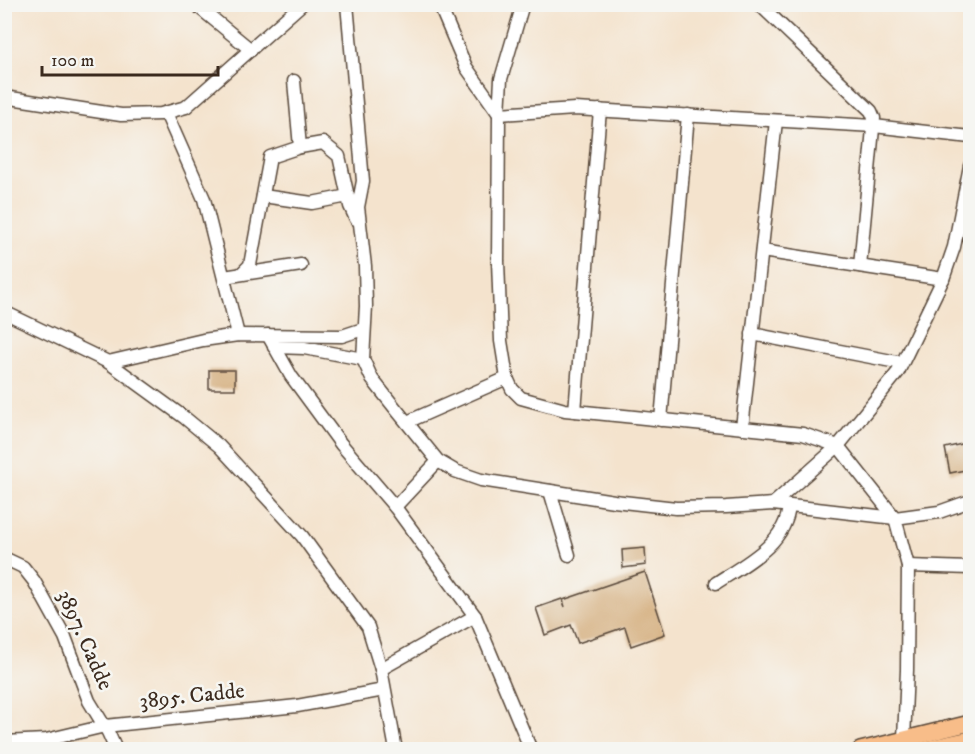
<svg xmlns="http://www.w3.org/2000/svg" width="975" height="754" font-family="'IM FELL DW Pica',serif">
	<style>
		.building { fill: #d4ad7d }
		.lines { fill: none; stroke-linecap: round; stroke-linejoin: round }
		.minor-casing { stroke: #574638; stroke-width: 15 }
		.major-casing { stroke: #574638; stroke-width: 18 }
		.minor { stroke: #fff; stroke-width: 12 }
		.major { stroke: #f8bd89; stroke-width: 15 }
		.labels { text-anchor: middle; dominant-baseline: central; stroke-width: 5; stroke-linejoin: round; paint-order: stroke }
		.street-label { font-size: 22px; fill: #3b2a1e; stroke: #f6f6f2 }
	</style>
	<rect width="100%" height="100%" fill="#f6f6f2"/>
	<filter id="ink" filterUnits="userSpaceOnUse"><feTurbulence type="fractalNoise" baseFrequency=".0167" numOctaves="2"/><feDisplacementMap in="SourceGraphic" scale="12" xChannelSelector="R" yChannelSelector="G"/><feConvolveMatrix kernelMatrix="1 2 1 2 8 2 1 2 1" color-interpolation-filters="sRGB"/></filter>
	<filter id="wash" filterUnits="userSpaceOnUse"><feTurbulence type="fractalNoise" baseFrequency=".008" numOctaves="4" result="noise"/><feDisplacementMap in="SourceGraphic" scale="24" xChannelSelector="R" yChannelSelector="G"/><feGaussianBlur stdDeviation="1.35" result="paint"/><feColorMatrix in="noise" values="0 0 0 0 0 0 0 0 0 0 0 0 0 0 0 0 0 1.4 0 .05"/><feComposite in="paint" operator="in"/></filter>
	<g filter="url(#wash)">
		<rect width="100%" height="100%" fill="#f4e3cd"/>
		<g id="blocks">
			<g class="building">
				<polygon points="970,227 970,244 966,242"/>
				<rect x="209" y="370" width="26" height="19"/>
				<polygon points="966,443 970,469 950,473 945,448"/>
				<polygon points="645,548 646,565 623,568 622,550"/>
				<polygon points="645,572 665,634 631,646 625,627 578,643 571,625 545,635 536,608 562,599 565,607 563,600"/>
			</g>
		</g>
	</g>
	<g filter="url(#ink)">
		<use href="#blocks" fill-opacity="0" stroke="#574638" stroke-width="1.5"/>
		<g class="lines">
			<defs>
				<g id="minor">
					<polyline points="195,4 251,50"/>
					<polyline points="347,4 363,181 358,207 365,266 366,306 363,359 372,379 395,408 438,461 455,471 481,480 614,501 676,508 726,507 773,504 895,518 939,512 970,501"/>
					<polyline points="439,4 466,67 499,114 575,109 874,126 970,137"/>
					<polyline points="523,4 501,79 499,114 498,261 501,341 507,378 512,389 521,398 565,410 803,434 838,446 895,518 908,566 907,670 904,739"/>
					<polyline points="759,4 871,111 874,118 860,266"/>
					<polyline points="294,81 300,147"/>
					<polyline points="4,97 121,115 161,114 186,107 302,4"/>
					<polyline points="166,113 204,199 238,335"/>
					<polyline points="263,196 312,203 348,196"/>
					<polyline points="762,251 943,279"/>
					<polyline points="242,273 250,265 270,157 300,147 323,143 339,156 350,206 356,219"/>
					<polyline points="224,277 301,265"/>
					<polyline points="4,312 108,362 185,418 219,446 302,536 368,627 381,669 396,750"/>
					<polyline points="752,334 902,363"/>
					<polyline points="268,335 291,376 341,444 395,507 475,616 531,750"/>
					<polyline points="274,347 304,348 363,359"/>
					<polyline points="108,362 203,340 238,335 342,336 363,329"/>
					<polyline points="575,411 600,110"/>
					<polyline points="661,420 688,115"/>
					<polyline points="407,422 507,378"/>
					<polyline points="742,428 776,121"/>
					<polyline points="550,491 569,555"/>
					<polyline points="773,504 838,446 898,372 943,279 954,247 970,166"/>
					<polyline points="395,507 438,461"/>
					<polyline points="4,558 23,567 34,581 65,637 89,701 108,732 116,750"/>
					<polyline points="908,566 970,568"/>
					<path d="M 716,583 C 745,564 786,544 789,506"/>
					<polyline points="381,669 475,616"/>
					<polyline points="4,742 46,740 105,726 297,706 384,690"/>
				</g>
				<g id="major">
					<polyline points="860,750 970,723"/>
					<polyline points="920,750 970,739"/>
				</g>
			</defs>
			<use href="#minor" class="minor-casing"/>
			<use href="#major" class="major-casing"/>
			<use href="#minor" class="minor"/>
			<use href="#major" class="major"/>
		</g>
	</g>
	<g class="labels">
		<g class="street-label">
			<text transform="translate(85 640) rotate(66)">3897. Cadde</text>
			<text transform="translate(192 696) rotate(-6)">3895. Cadde</text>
		</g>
	</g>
	<rect width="975" height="754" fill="none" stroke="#f6f6f2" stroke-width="24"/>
	<path d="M42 66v9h176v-9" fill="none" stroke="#3b2a1e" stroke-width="3"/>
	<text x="51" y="66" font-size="18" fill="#3b2a1e" stroke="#f6f6f2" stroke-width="4.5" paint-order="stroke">100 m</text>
</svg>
